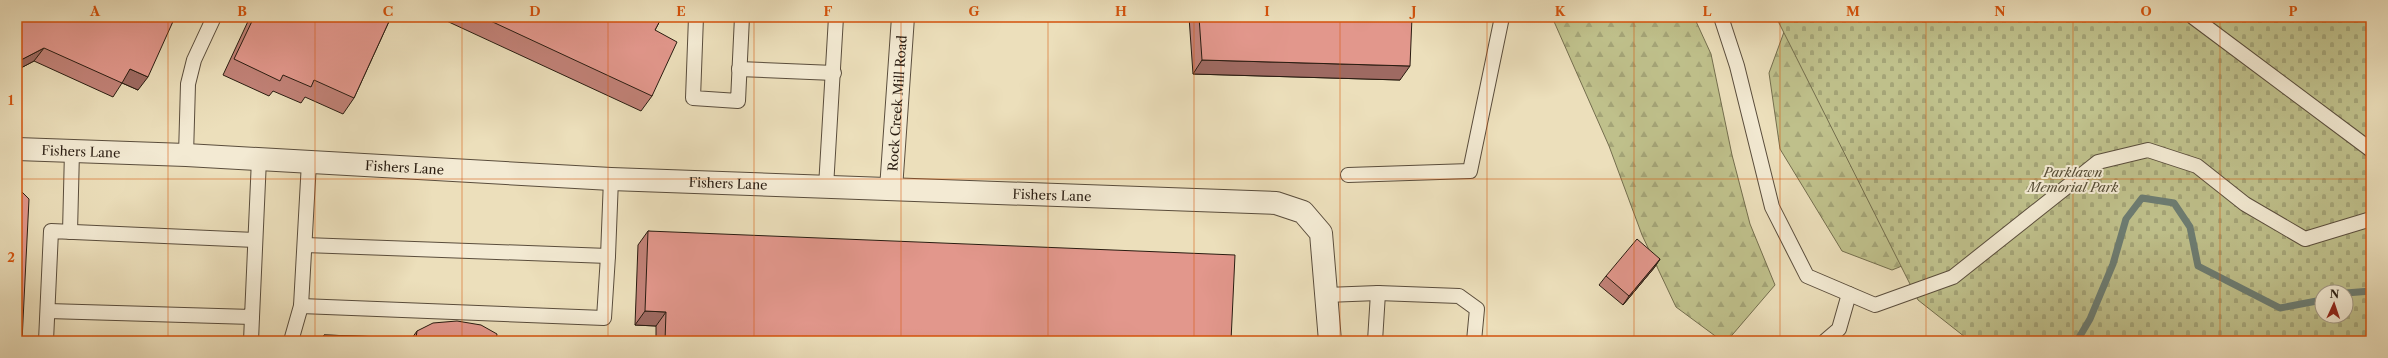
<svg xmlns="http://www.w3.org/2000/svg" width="2388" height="358" font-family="'Libre Caslon Text',serif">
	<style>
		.forest { fill: url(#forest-firs); stroke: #746e4e }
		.cemetery { fill: url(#cemetery-stones); stroke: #746e4e; fill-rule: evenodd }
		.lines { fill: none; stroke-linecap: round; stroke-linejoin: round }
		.stream { stroke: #6c7c72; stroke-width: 7 }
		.lane-casing { stroke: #5a4d3c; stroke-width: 16 }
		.street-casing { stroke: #5a4d3c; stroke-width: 24 }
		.lane { stroke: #f3ead3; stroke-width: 14 }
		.street { stroke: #f3ead3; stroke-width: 22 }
		.wall { fill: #c28278; stroke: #291c11 }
		.shaded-wall { fill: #9e6a62; stroke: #291c11 }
		.building { fill: #e2978c; stroke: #291c11 }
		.grid { fill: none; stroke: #d5530c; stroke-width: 1; stroke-opacity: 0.55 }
		.labels { text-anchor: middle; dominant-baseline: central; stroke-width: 4; stroke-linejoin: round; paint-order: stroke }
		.street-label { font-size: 13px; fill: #291c11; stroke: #f3ead3 }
		.park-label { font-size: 13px; font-style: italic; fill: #564d36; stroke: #f3ead3 }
		.neatline { fill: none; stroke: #d5530c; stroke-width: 1.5 }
		.grid-label { font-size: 13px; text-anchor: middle; font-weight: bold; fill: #d5530c }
	</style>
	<defs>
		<pattern id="forest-firs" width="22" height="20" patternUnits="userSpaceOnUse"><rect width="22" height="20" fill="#bfc08b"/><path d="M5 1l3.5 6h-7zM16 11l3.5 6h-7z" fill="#a4a477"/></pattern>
		<pattern id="cemetery-stones" width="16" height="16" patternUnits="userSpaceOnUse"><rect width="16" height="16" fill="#bfc08b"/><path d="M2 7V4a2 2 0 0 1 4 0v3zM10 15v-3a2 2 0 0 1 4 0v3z" fill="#a4a477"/></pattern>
	</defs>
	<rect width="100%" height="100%" fill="#ecdfbb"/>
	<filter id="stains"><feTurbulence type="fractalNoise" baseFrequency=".005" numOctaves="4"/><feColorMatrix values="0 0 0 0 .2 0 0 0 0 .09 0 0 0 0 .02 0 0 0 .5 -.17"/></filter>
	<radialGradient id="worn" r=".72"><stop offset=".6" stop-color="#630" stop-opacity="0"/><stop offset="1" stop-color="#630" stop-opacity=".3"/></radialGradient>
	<g class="forest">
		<polygon points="1552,17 1694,17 1711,54 1732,155 1750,224 1775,285 1727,341 1722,341 1676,307 1642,235 1609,146"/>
		<polygon points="1782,17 1949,247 1892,270 1842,251 1780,149 1769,73 1784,32"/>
	</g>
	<path class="cemetery" d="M 1776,17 L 2371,17 L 2371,341 L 1970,341 L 1918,300 ZM 2322,292 L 2346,292 L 2346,316 L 2322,316 Z"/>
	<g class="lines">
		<g class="stream">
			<polyline points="2346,293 2371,291"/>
			<polyline points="2077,341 2090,319 2113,264 2126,219 2142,198 2174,203 2190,227 2198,266 2280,308 2322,300"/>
		</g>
		<defs>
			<g id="lane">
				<polyline points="696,17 693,98 738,101 742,17"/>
				<polyline points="1721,17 1737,66 1772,207 1807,276 1875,305 1953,277 2098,162 2148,150 2197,166 2245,204 2305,239 2371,219"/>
				<polyline points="2193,17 2371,150"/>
				<polyline points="739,69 834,73"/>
				<polyline points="186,155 188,84 194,60 214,17"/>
				<polyline points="1348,175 1470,171 1502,17"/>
				<polyline points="826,187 836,17"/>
				<polyline points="70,232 72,151"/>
				<polyline points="305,245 608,256 611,179"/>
				<polyline points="1326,295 1378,293 1459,296 1477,309 1474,341"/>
				<polyline points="301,306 604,318 608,256"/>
				<polyline points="48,311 252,317 259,159"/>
				<polyline points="46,341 51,231 255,240"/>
				<polyline points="251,341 252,317"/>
				<polyline points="291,341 301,306 309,162"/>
				<polyline points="1375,341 1378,293"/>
				<polyline points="1825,341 1839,329 1849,294"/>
			</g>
			<g id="street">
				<path id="s1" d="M 17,149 L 186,155 L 611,179 L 1276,203 L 1303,212 L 1321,233 L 1330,341"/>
				<path id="s2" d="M 891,189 L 903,17"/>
			</g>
		</defs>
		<use href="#lane" class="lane-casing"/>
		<use href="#street" class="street-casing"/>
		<use href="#lane" class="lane"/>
		<use href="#street" class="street"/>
	</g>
	<g class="wall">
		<polygon points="17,17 138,90 122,83 113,97 34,61 17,70"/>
		<polygon points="250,17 391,17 354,98 343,114 305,97 301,103 273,91 269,96 223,75"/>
		<polygon points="438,17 662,17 655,30 652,96 641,111"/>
		<polygon points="1189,17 1412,17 1400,80 1193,74"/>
		<polygon points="648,231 1231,341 656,341 656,326 635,325 638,245"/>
		<polygon points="1660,259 1654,268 1623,305 1599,285 1606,276"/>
		<polygon points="417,331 496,341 320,341 324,335 412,338"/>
	</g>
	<g class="shaded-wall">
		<polygon points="44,48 34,61 17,70 17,62"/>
		<polygon points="1202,60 1410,66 1400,80 1193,74"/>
		<polygon points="130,69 148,77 138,90 120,82"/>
		<polygon points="1660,259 1654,268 1623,305 1629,296"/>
		<polygon points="645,311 666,312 656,326 635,325"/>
	</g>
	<g class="building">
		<polygon points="17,17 175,17 148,77 130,69 122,83 44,48 17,62"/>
		<polygon points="254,17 391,17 354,98 314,80 311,87 283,75 280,81 234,59"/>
		<polygon points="482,17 662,17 655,30 677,42 652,96"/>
		<polygon points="1199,17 1412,17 1410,66 1202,60"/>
		<polygon points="17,187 29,199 22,341 17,341"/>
		<polygon points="648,231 1235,255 1231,341 665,341 666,312 645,311"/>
		<polygon points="1637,239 1660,259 1629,296 1606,276"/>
		<polygon points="457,321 481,325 497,334 496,341 324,341 324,335 416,338 417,331 433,323"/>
		<polygon points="120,338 196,341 119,341"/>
	</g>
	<path class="grid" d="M 168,17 L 168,341M 315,17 L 315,341M 462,17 L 462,341M 608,17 L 608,341M 754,17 L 754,341M 901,17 L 901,341M 1048,17 L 1048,341M 1194,17 L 1194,341M 1340,17 L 1340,341M 1487,17 L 1487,341M 1634,17 L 1634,341M 1780,17 L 1780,341M 1926,17 L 1926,341M 2073,17 L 2073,341M 2220,17 L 2220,341M 17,179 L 2371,179"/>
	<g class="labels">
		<g class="street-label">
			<text stroke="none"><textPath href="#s2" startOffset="86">Rock Creek Mill Road</textPath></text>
			<text stroke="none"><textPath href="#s1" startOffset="64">Fishers Lane</textPath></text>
			<text stroke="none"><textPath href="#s1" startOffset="388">Fishers Lane</textPath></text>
			<text stroke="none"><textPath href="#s1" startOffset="712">Fishers Lane</textPath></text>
			<text stroke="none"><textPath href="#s1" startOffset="1036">Fishers Lane</textPath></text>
		</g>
		<g class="park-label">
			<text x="2073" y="172">Parklawn<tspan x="2073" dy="15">Memorial Park</tspan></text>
		</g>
	</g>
	<rect width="2388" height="358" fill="none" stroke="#ecdfbb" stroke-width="44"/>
	<g transform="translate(2334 304) rotate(3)"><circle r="19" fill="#f3ead3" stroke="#a29885"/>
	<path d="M0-3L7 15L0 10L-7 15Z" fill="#8f2418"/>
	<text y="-6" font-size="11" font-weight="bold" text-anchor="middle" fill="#291c11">N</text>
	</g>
	<rect x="22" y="22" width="2344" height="314" class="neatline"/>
	<g class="grid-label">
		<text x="95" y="16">A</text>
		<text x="242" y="16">B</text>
		<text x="388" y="16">C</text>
		<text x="535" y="16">D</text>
		<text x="681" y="16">E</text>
		<text x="828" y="16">F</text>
		<text x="974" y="16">G</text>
		<text x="1121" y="16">H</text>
		<text x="1267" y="16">I</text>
		<text x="1414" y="16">J</text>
		<text x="1560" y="16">K</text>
		<text x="1707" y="16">L</text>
		<text x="1853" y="16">M</text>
		<text x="2000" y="16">N</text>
		<text x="2146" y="16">O</text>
		<text x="2293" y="16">P</text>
		<text x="11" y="105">1</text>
		<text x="11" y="262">2</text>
	</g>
	<rect width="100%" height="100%" filter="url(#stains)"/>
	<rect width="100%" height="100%" fill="url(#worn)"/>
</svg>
